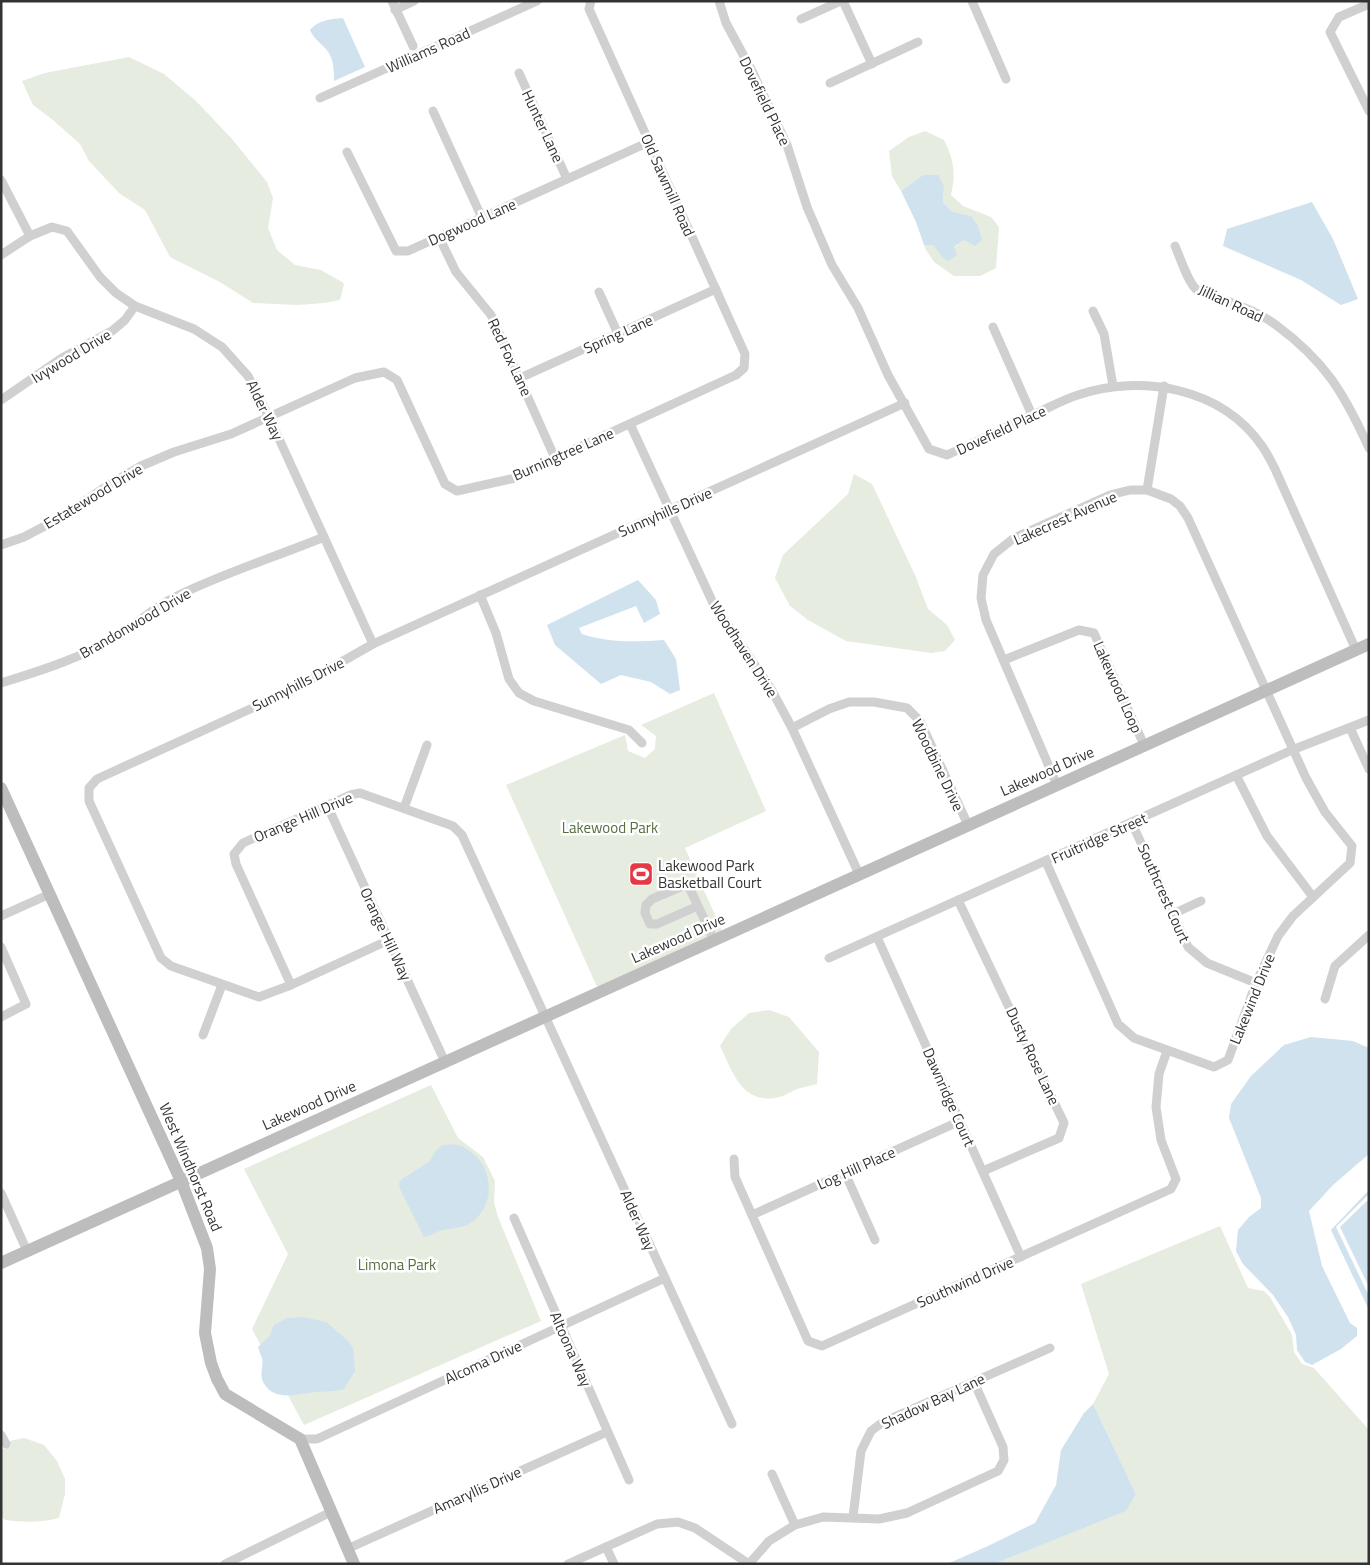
<svg xmlns="http://www.w3.org/2000/svg" width="1370" height="1565" font-family="'Titillium Web',sans-serif">
	<style>
		.green { fill: #e6ecdf }
		.water { fill: #cfe2ee }
		.lines { fill: none; stroke-linecap: round; stroke-linejoin: round }
		.street { stroke: #d0d0d0; stroke-width: 9 }
		.secondary { stroke: #bdbdbd; stroke-width: 12 }
		.labels { text-anchor: middle; dominant-baseline: central; stroke-width: 5; stroke-linejoin: round; paint-order: stroke }
		.street-label { font-size: 15px; fill: #333; stroke: #fff }
		.park-label { font-size: 15px; fill: #56703f; stroke: #fff }
		.poi-label { font-size: 15px; fill: #333; stroke: #fff; text-anchor: start }
	</style>
	<rect width="100%" height="100%" fill="#fff"/>
	<g class="green">
		<polygon points="129,57 164,74 196,101 232,139 267,182 273,198 268,228 277,250 295,265 321,270 342,282 344,284 340,300 324,303 298,305 253,303 220,282 170,257 145,210 119,193 89,161 80,144 53,120 33,105 22,81 45,73"/>
		<path d="M 925,131 L 944,140 C 954,160 956,173 951,195 L 963,206 L 991,217 L 999,227 L 996,268 L 980,276 L 954,276 L 934,262 L 926,250 L 924,245 L 933,245 L 942,257 L 964,240 L 971,216 L 951,211 L 943,202 L 944,186 L 923,175 L 901,191 L 892,176 L 889,151 L 909,137 Z"/>
		<polygon points="854,474 872,484 915,575 928,609 947,625 955,640 945,651 931,653 846,641 808,620 790,606 775,578 783,555 848,494"/>
		<polygon points="714,693 766,811 685,848 723,933 598,989 506,785 625,735 628,751 645,758 655,749 656,736 641,725"/>
		<path d="M 769,1010 L 789,1017 L 819,1052 L 817,1084 C 810,1086 804,1087 797,1089 C 791,1091 786,1096 779,1097 C 743,1106 733,1073 720,1046 L 731,1029 L 749,1013 Z"/>
		<polygon points="431,1085 458,1138 483,1157 495,1181 494,1203 498,1217 541,1321 304,1425 252,1329 288,1254 244,1169"/>
		<polygon points="1220,1226 1248,1288 1264,1291 1270,1297 1292,1335 1294,1352 1302,1364 1314,1368 1369,1430 1369,1564 994,1564 1125,1511 1136,1494 1093,1404 1109,1374 1081,1284"/>
		<path d="M 24,1438 L 44,1445 L 57,1461 L 65,1479 L 65,1494 L 59,1518 C 40,1523 24,1522 5,1520 L 1,1516 L 1,1445 L 3,1449 L 11,1446 L 9,1441 Z"/>
	</g>
	<g class="water">
		<path d="M 343,18 L 365,67 L 334,81 C 334,68 334,56 323,46 C 317,40 314,38 310,30 C 318,20 331,19 343,18 Z"/>
		<polygon points="923,175 938,175 944,186 943,202 951,211 971,216 978,226 982,240 975,246 964,240 954,247 957,255 948,261 942,257 933,245 924,245 916,222 901,191"/>
		<polygon points="1312,202 1333,239 1358,299 1341,305 1301,280 1223,246 1227,229"/>
		<path d="M 638,580 L 656,600 L 660,614 L 644,623 L 636,606 L 579,628 L 582,634 C 609,643 636,642 664,640 L 676,659 L 680,690 L 670,694 L 651,682 L 621,675 L 601,684 L 555,645 L 547,625 Z"/>
		<polygon points="1311,1037 1353,1041 1369,1048 1369,1154 1333,1185 1309,1211 1322,1266 1350,1323 1357,1328 1357,1336 1341,1349 1312,1365 1305,1362 1297,1350 1296,1335 1288,1317 1273,1295 1243,1264 1236,1251 1238,1230 1249,1217 1261,1208 1261,1198 1229,1118 1231,1104 1251,1076 1284,1045"/>
		<path d="M 442,1145 C 447,1145 453,1144 458,1145 C 461,1145 465,1148 468,1150 C 493,1165 497,1204 472,1222 C 462,1229 450,1228 439,1231 C 434,1233 430,1236 424,1237 L 400,1189 L 399,1183 L 402,1179 L 429,1162 L 436,1151 Z"/>
		<polygon points="1369,1190 1369,1194 1336,1227 1369,1296 1369,1310 1331,1230"/>
		<polygon points="1369,1199 1369,1287 1340,1227"/>
		<path d="M 303,1317 L 326,1322 L 348,1341 L 353,1348 L 355,1371 L 344,1389 C 334,1392 326,1391 317,1392 C 300,1393 276,1402 265,1385 C 258,1375 264,1368 262,1358 C 261,1355 259,1351 258,1347 L 270,1336 L 274,1325 L 287,1318 Z"/>
		<polygon points="1093,1404 1136,1494 1126,1511 994,1564 947,1564 988,1546 1035,1523 1056,1485 1061,1450 1084,1413"/>
	</g>
	<g class="lines">
		<g class="street">
			<polyline points="392,1 413,46"/>
			<path d="M 719,1 L 726,23 L 753,73 L 787,145 L 807,207 L 832,265 L 858,308 L 888,375 L 929,449 L 947,455 C 978,441 1008,426 1039,412 C 1052,406 1065,399 1078,395 C 1141,374 1221,387 1262,446 C 1267,453 1271,461 1275,469 L 1356,650"/>
			<polyline points="843,1 872,64"/>
			<polyline points="972,1 1006,79"/>
			<polyline points="1369,4 1339,17 1330,32 1369,111"/>
			<polyline points="395,10 414,1"/>
			<polyline points="801,19 841,1"/>
			<polyline points="519,73 567,179"/>
			<polyline points="830,83 918,42"/>
			<polyline points="320,98 537,1"/>
			<polyline points="433,111 482,218"/>
			<polyline points="347,152 396,251 408,251 649,142"/>
			<polyline points="1,180 30,236"/>
			<polyline points="439,237 456,272 491,315 555,458"/>
			<path d="M 1175,246 C 1180,257 1188,283 1197,290 C 1203,295 1214,296 1222,299 C 1240,306 1260,313 1276,325 C 1325,361 1344,393 1369,448"/>
			<polyline points="1,255 30,236 52,227 67,231 100,277 116,293 135,306 194,329 222,347 248,376 269,417 373,644"/>
			<polyline points="599,292 618,334"/>
			<polyline points="1093,311 1104,334 1113,386"/>
			<polyline points="993,327 1032,415"/>
			<polyline points="520,378 716,289"/>
			<polyline points="1,400 62,358 112,331 125,320 135,306"/>
			<polyline points="630,424 713,603 771,689 792,728 859,874"/>
			<polyline points="1147,490 1164,386"/>
			<polyline points="1,545 24,537 58,519 110,484 141,466 174,452 231,434 355,378 384,372 397,380 445,484 457,491 515,478 555,458 736,375 744,368 745,354 589,9 591,1"/>
			<polyline points="480,595 496,633 509,679 519,693 534,701 629,730 642,743"/>
			<polyline points="1004,660 1079,630 1094,633 1144,745"/>
			<path d="M 1,683 C 43,670 84,657 121,634 C 138,623 153,608 171,599 C 220,574 273,558 324,537"/>
			<polyline points="792,728 829,709 849,702 874,702 907,708 920,721 968,825"/>
			<polyline points="1350,728 1369,769"/>
			<polyline points="1236,775 1267,836 1313,897"/>
			<polyline points="327,805 445,1062"/>
			<polyline points="404,808 427,745"/>
			<polyline points="1132,823 1188,947 1207,963 1256,983"/>
			<polyline points="1046,862 1118,1024 1134,1038 1214,1067 1228,1060 1256,983 1278,936 1293,916 1350,863 1352,846 1325,812 1306,778 1188,518 1180,506 1171,499 1147,490 1130,490 1110,495 1014,538 994,554 983,575 981,598 986,620 1057,785"/>
			<polyline points="958,900 1064,1123 1059,1138 983,1171"/>
			<polyline points="698,906 657,924 650,924 645,913 646,905 652,899 685,885 689,887 714,940"/>
			<polyline points="1173,914 1201,901"/>
			<polyline points="1,916 50,894"/>
			<polyline points="877,937 1021,1257"/>
			<polyline points="389,940 291,985 259,997 171,966 161,958 89,801 89,788 97,779 294,689 373,644 905,403"/>
			<polyline points="1,947 26,1004 1,1017"/>
			<polyline points="829,958 1292,750 1369,720"/>
			<polyline points="291,985 236,864 234,854 243,843 350,795 360,793 453,826 462,835 732,1424"/>
			<polyline points="1325,999 1335,966 1369,935"/>
			<polyline points="203,1035 222,985"/>
			<polyline points="734,1159 735,1177 808,1341 822,1346 1171,1189 1176,1179 1161,1140 1156,1107 1159,1074 1167,1051"/>
			<polyline points="845,1173 875,1240"/>
			<polyline points="1,1193 27,1251"/>
			<polyline points="752,1215 960,1121"/>
			<polyline points="514,1218 629,1480"/>
			<polyline points="1,1435 6,1444"/>
			<polyline points="300,1439 317,1439 665,1278"/>
			<polyline points="772,1474 795,1525"/>
			<polyline points="853,1517 861,1451 871,1431 883,1422 1050,1348"/>
			<polyline points="606,1547 614,1564"/>
			<polyline points="347,1549 607,1432"/>
			<polyline points="225,1564 331,1512"/>
			<polyline points="568,1564 657,1524 678,1522 695,1528 749,1564"/>
			<polyline points="749,1564 769,1541 795,1525 823,1517 879,1519 907,1513 998,1471 1004,1460 1003,1447 974,1382"/>
		</g>
		<g class="secondary">
			<polyline points="1,788 181,1181 207,1248 210,1269 205,1333 211,1363 217,1379 225,1394 300,1439 354,1564"/>
			<polyline points="1,1263 1369,644"/>
		</g>
	</g>
	<defs>
		<symbol id="stadium-square" viewBox="-11 -11 22 22"><rect x="-9" y="-9" width="18" height="18" rx="4" fill="#e63946" stroke="#fff"/><path d="M0-5a6.5 5 0 1 0 0 10a6.5 5 0 1 0 0-10ZM-3.5-1.8h7v3.6h-7Z" fill="#fff"/></symbol>
	</defs>
	<g fill-rule="evenodd">
		<use href="#stadium-square" x="627" y="860" width="28" height="28"/>
	</g>
	<g class="labels">
		<g class="street-label">
			<text transform="translate(428 50) rotate(-24)">Williams Road</text>
			<text transform="translate(765 101) rotate(64)">Dovefield Place</text>
			<text transform="translate(543 126) rotate(65)">Hunter Lane</text>
			<text transform="translate(668 185) rotate(66)">Old Sawmill Road</text>
			<text transform="translate(472 222) rotate(-24)">Dogwood Lane</text>
			<text transform="translate(1231 303) rotate(25)">Jillian Road</text>
			<text transform="translate(618 334) rotate(-24)">Spring Lane</text>
			<text transform="translate(71 356) rotate(-31)">Ivywood Drive</text>
			<text transform="translate(510 357) rotate(65)">Red Fox Lane</text>
			<text transform="translate(265 410) rotate(64)">Alder Way</text>
			<text transform="translate(1001 430) rotate(-25)">Dovefield Place</text>
			<text transform="translate(563 454) rotate(-24)">Burningtree Lane</text>
			<text transform="translate(93 496) rotate(-31)">Estatewood Drive</text>
			<text transform="translate(665 512) rotate(-24)">Sunnyhills Drive</text>
			<text transform="translate(1065 518) rotate(-24)">Lakecrest Avenue</text>
			<text transform="translate(135 623) rotate(-30)">Brandonwood Drive</text>
			<text transform="translate(744 649) rotate(57)">Woodhaven Drive</text>
			<text transform="translate(298 684) rotate(-27)">Sunnyhills Drive</text>
			<text transform="translate(1118 687) rotate(66)">Lakewood Loop</text>
			<text transform="translate(938 765) rotate(64)">Woodbine Drive</text>
			<text transform="translate(1047 771) rotate(-24)">Lakewood Drive</text>
			<text transform="translate(303 817) rotate(-23)">Orange Hill Drive</text>
			<text transform="translate(1099 838) rotate(-24)">Fruitridge Street</text>
			<text transform="translate(1164 893) rotate(66)">Southcrest Court</text>
			<text transform="translate(386 934) rotate(65)">Orange Hill Way</text>
			<text transform="translate(678 938) rotate(-24)">Lakewood Drive</text>
			<text transform="translate(1252 999) rotate(-68)">Lakewind Drive</text>
			<text transform="translate(1033 1056) rotate(65)">Dusty Rose Lane</text>
			<text transform="translate(949 1097) rotate(66)">Dawnridge Court</text>
			<text transform="translate(309 1105) rotate(-24)">Lakewood Drive</text>
			<text transform="translate(191 1167) rotate(67)">West Windhorst Road</text>
			<text transform="translate(856 1168) rotate(-24)">Log Hill Place</text>
			<text transform="translate(638 1220) rotate(66)">Alder Way</text>
			<text transform="translate(965 1282) rotate(-24)">Southwind Drive</text>
			<text transform="translate(571 1349) rotate(66)">Altoona Way</text>
			<text transform="translate(483 1362) rotate(-25)">Alcoma Drive</text>
			<text transform="translate(933 1401) rotate(-25)">Shadow Bay Lane</text>
			<text transform="translate(477 1490) rotate(-24)">Amaryllis Drive</text>
		</g>
		<g class="park-label">
			<text x="610" y="827">Lakewood Park</text>
			<text x="397" y="1264">Limona Park</text>
		</g>
		<g class="poi-label">
			<text x="658" y="865">Lakewood Park<tspan x="658" dy="17">Basketball Court</tspan></text>
		</g>
	</g>
	<rect width="1370" height="1565" fill="none" stroke="#333333" stroke-width="5"/>
</svg>
